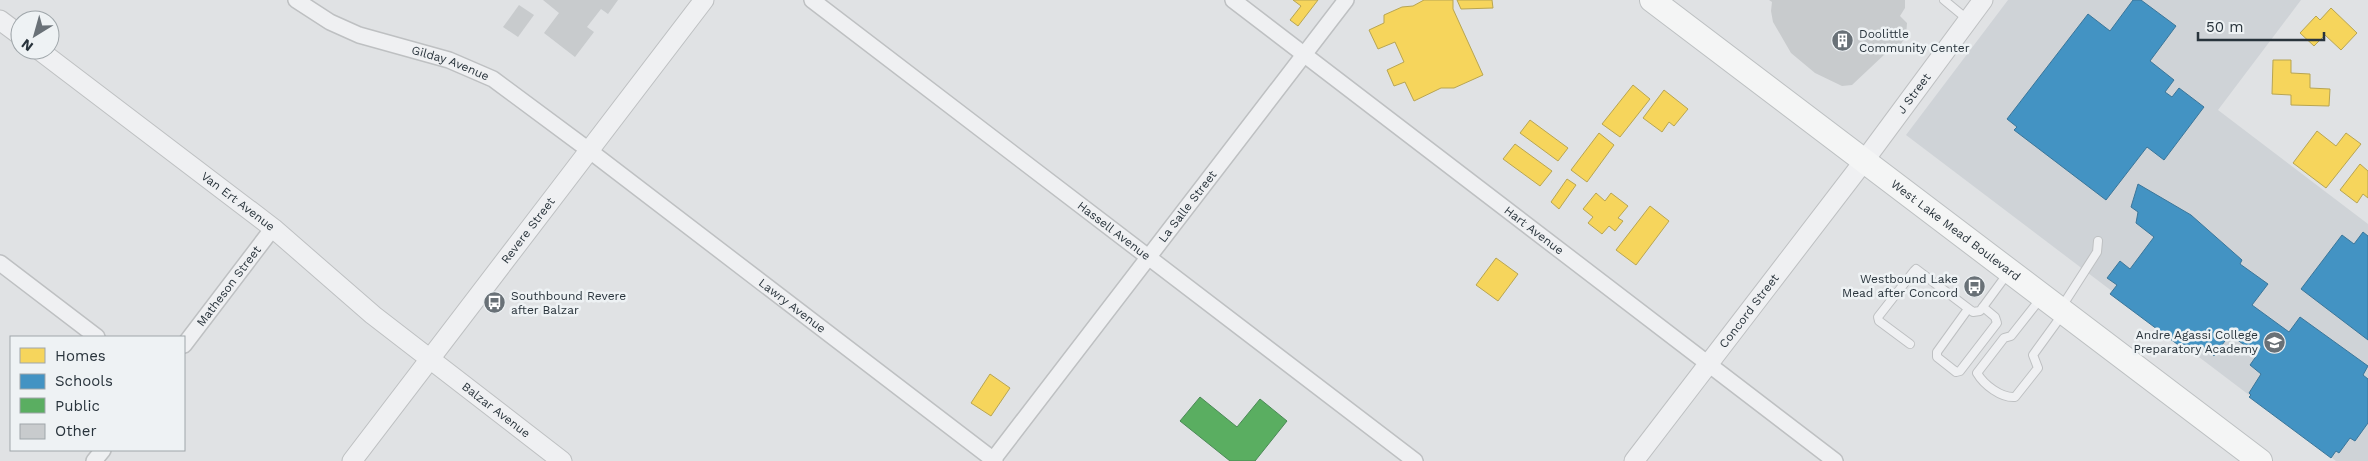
<svg xmlns="http://www.w3.org/2000/svg" width="2368" height="461" font-family="'Work Sans',sans-serif">
	<style>
		.built { fill: #cfd3d7 }
		.homes { fill: #f6d55c; stroke: #b8a552 }
		.schools { fill: #4393c3; stroke: #3b769a }
		.public { fill: #5aae61; stroke: #4b8956 }
		.building { fill: #c8cbcd }
		.lines { fill: none; stroke-linecap: round; stroke-linejoin: round }
		.service-casing { stroke: #bec0c2; stroke-width: 10 }
		.minor-casing { stroke: #bec0c2; stroke-width: 18 }
		.tertiary-casing { stroke: #bec0c2; stroke-width: 21 }
		.primary-casing { stroke: #bdc0c2; stroke-width: 26 }
		.service { stroke: #eff0f2; stroke-width: 8 }
		.minor { stroke: #eff0f2; stroke-width: 15 }
		.tertiary { stroke: #eff0f2; stroke-width: 19 }
		.primary { stroke: #f4f5f5; stroke-width: 24 }
		.labels { text-anchor: middle; dominant-baseline: central; stroke-width: 5; stroke-linejoin: round; paint-order: stroke }
		.poi-label { font-size: 12px; fill: #29343c; stroke: #eef2f4; text-anchor: start }
		.street-label { font-size: 12px; fill: #29343c; stroke: #eef2f4 }
	</style>
	<rect width="100%" height="100%" fill="#e0e2e4"/>
	<polygon class="built" points="2008,0 2301,0 2218,110 2368,224 2368,461 2336,461 1906,135"/>
	<g class="homes">
		<polygon points="1293,0 1318,0 1298,26 1290,20 1301,6"/>
		<polygon points="1424,0 1453,0 1453,9 1483,75 1454,88 1441,88 1414,101 1405,82 1394,86 1387,70 1404,62 1395,42 1378,49 1369,30 1384,23 1384,15 1402,7 1413,6"/>
		<polygon points="1457,0 1492,0 1493,8 1461,9"/>
		<polygon points="2331,8 2357,33 2341,50 2325,35 2314,46 2300,33 2316,16 2320,20"/>
		<polygon points="2273,60 2291,60 2291,73 2310,74 2310,88 2330,89 2329,106 2291,105 2291,95 2272,94"/>
		<polygon points="1633,85 1650,99 1620,137 1602,124"/>
		<polygon points="1664,90 1688,109 1674,126 1669,122 1662,132 1643,118"/>
		<polygon points="1530,120 1568,148 1558,161 1520,133"/>
		<polygon points="2317,131 2336,146 2346,133 2361,144 2326,188 2293,163"/>
		<polygon points="1599,133 1614,145 1587,182 1571,170"/>
		<polygon points="1515,144 1552,171 1540,186 1503,159"/>
		<polygon points="2360,164 2368,171 2368,198 2363,194 2357,203 2340,190"/>
		<polygon points="1567,179 1576,185 1559,209 1551,202"/>
		<polygon points="1596,193 1605,201 1611,193 1628,206 1618,218 1623,221 1615,231 1609,226 1602,234 1588,223 1593,217 1583,209"/>
		<polygon points="1650,206 1669,221 1636,265 1616,250"/>
		<polygon points="1496,258 1518,274 1498,301 1476,285"/>
		<polygon points="990,374 1010,388 991,416 971,403"/>
	</g>
	<g class="schools">
		<polygon points="2133,0 2141,0 2176,26 2150,61 2174,80 2165,92 2172,97 2179,88 2204,107 2164,160 2147,147 2106,200 2014,130 2017,127 2007,119 2088,14 2110,31"/>
		<polygon points="2138,184 2191,215 2242,260 2240,264 2268,284 2252,305 2289,332 2300,317 2368,366 2363,375 2368,379 2368,423 2355,441 2350,438 2339,453 2336,451 2331,458 2249,397 2251,395 2249,393 2261,374 2250,365 2257,355 2230,334 2214,356 2202,345 2196,354 2183,344 2181,347 2110,294 2117,285 2107,278 2120,261 2130,269 2154,237 2136,223 2138,212 2131,207"/>
		<polygon points="2363,232 2368,236 2368,340 2301,289 2342,235 2354,244"/>
	</g>
	<polygon class="public" points="1200,397 1237,427 1260,399 1287,421 1255,461 1230,461 1180,421"/>
	<g class="building">
		<polygon points="543,0 618,0 608,14 601,9 587,27 594,32 575,57 544,33 559,13"/>
		<polygon points="1769,0 1905,0 1905,8 1900,16 1907,23 1906,36 1899,47 1886,53 1852,85 1842,86 1815,73 1791,53 1773,22 1771,11 1772,2"/>
		<polygon points="519,5 534,15 518,37 503,27"/>
	</g>
	<g class="lines">
		<defs>
			<g id="service">
				<polyline points="1944,0 1967,19"/>
				<path d="M 2041,298 L 2011,336 L 2004,338 L 1977,373 C 1984,385 2001,398 2015,397 L 2038,368 L 2033,355 L 2062,315"/>
				<polyline points="2061,308 2097,252 2098,241"/>
				<polyline points="1968,309 1937,352 1937,357 1956,372 1960,371 1997,323 1995,317 1983,307"/>
				<polyline points="1910,344 1879,321 1878,317 1914,271 1916,269 1973,312 1980,311 2008,273"/>
			</g>
			<g id="minor">
				<path id="s1" d="M 296,0 L 330,22 L 359,35 L 449,60 L 493,79 L 590,151 L 995,461"/>
				<path id="s2" d="M 812,0 L 1415,461"/>
				<path id="s3" d="M 1233,0 L 1835,461"/>
				<polyline points="0,263 97,337"/>
				<path id="s4" d="M 184,345 L 273,228"/>
				<polyline points="94,461 103,450"/>
				<path id="s5" d="M 992,461 L 1346,0"/>
			</g>
			<g id="tertiary">
				<polyline points="0,20 20,35"/>
				<path id="s6" d="M 39,50 L 273,228 L 373,315 L 562,461"/>
				<path id="s7" d="M 352,461 L 704,0"/>
				<path id="s8" d="M 1634,461 L 1864,161 L 1983,0"/>
			</g>
			<g id="primary">
				<path id="s9" d="M 1652,0 L 2260,461"/>
			</g>
		</defs>
		<use href="#service" class="service-casing"/>
		<use href="#minor" class="minor-casing"/>
		<use href="#tertiary" class="tertiary-casing"/>
		<use href="#primary" class="primary-casing"/>
		<use href="#service" class="service"/>
		<use href="#minor" class="minor"/>
		<use href="#tertiary" class="tertiary"/>
		<use href="#primary" class="primary"/>
	</g>
	<defs>
		<symbol id="building-disc" viewBox="-11 -11 22 22"><circle r="9.5" fill="#697177" stroke="#eef2f4"/><path d="M-4-6H4V6H1V3H-1V6H-4ZM-2.5-4.3h1.7v1.8h-1.7ZM.8-4.3h1.7v1.8H.8ZM-2.5-1h1.7V.8h-1.7ZM.8-1h1.7V.8H.8Z" fill="#fff"/></symbol>
		<symbol id="bus-disc" viewBox="-11 -11 22 22"><circle r="9.5" fill="#697177" stroke="#eef2f4"/><path d="M-5-6H5V4H4V6H2V4H-2V6H-4V4H-5ZM-3.5-4V0h7V-4ZM-3.5 1.2v1.5H-2V1.2ZM2 1.2v1.5H3.5V1.2Z" fill="#fff"/></symbol>
		<symbol id="school-disc" viewBox="-11 -11 22 22"><circle r="9.5" fill="#697177" stroke="#eef2f4"/><path d="M0-5L7-2L0 1L-7-2ZM-4 1L0 2.5L4 1V4Q0 6-4 4Z" fill="#fff"/></symbol>
	</defs>
	<g fill-rule="evenodd">
		<use href="#building-disc" x="1830" y="28" width="25" height="25"/>
		<use href="#bus-disc" x="1962" y="274" width="25" height="25"/>
		<use href="#bus-disc" x="482" y="290" width="25" height="25"/>
		<use href="#school-disc" x="2262" y="330" width="25" height="25"/>
	</g>
	<g class="labels">
		<g class="poi-label">
			<text x="1859" y="34">Doolittle<tspan x="1859" dy="14">Community Center</tspan></text>
			<text x="1958" y="279" text-anchor="end">Westbound Lake<tspan x="1958" dy="14">Mead after Concord</tspan></text>
			<text x="511" y="296">Southbound Revere<tspan x="511" dy="14">after Balzar</tspan></text>
			<text x="2258" y="335" text-anchor="end">Andre Agassi College<tspan x="2258" dy="14">Preparatory Academy</tspan></text>
		</g>
		<g class="street-label">
			<text stroke="none"><textPath href="#s1" startOffset="168">Gilday Avenue</textPath></text>
			<text stroke="none"><textPath href="#s8" startOffset="462">J Street</textPath></text>
			<text stroke="none"><textPath href="#s6" startOffset="250">Van Ert Avenue</textPath></text>
			<text stroke="none"><textPath href="#s5" startOffset="321">La Salle Street</textPath></text>
			<text stroke="none"><textPath href="#s7" startOffset="290">Revere Street</textPath></text>
			<text stroke="none"><textPath href="#s2" startOffset="380">Hassell Avenue</textPath></text>
			<text stroke="none"><textPath href="#s3" startOffset="379">Hart Avenue</textPath></text>
			<text stroke="none"><textPath href="#s9" startOffset="381">West Lake Mead Boulevard</textPath></text>
			<text stroke="none"><textPath href="#s4" startOffset="74">Matheson Street</textPath></text>
			<text stroke="none"><textPath href="#s1" startOffset="589">Lawry Avenue</textPath></text>
			<text stroke="none"><textPath href="#s8" startOffset="189">Concord Street</textPath></text>
			<text stroke="none"><textPath href="#s6" startOffset="582">Balzar Avenue</textPath></text>
		</g>
	</g>
	<rect x="10" y="336" width="175" height="115" fill="#eef2f4" stroke="#9fa6aa"/>
	<rect x="20" y="348" width="25" height="15" fill="#f6d55c" stroke="#9fa6aa"/>
	<text x="55" y="361" font-size="15" fill="#29343c">Homes</text>
	<rect x="20" y="374" width="25" height="15" fill="#4393c3" stroke="#9fa6aa"/>
	<text x="55" y="386" font-size="15" fill="#29343c">Schools</text>
	<rect x="20" y="398" width="25" height="15" fill="#5aae61" stroke="#9fa6aa"/>
	<text x="55" y="411" font-size="15" fill="#29343c">Public</text>
	<rect x="20" y="424" width="25" height="15" fill="#c8cbcd" stroke="#9fa6aa"/>
	<text x="55" y="436" font-size="15" fill="#29343c">Other</text>
	<g transform="translate(35 35) rotate(217)"><circle r="24" fill="#eef2f4" stroke="#9fa6aa"/>
	<path d="M0-4L9 19L0 12L-9 19Z" fill="#697177"/>
	<text y="-8" font-size="14" font-weight="bold" text-anchor="middle" fill="#29343c">N</text>
	</g>
	<path d="M2198 32v8h126v-8" fill="none" stroke="#29343c" stroke-width="2.5"/>
	<text x="2206" y="32" font-size="15" fill="#29343c" stroke="#eef2f4" stroke-width="4" paint-order="stroke">50 m</text>
</svg>
